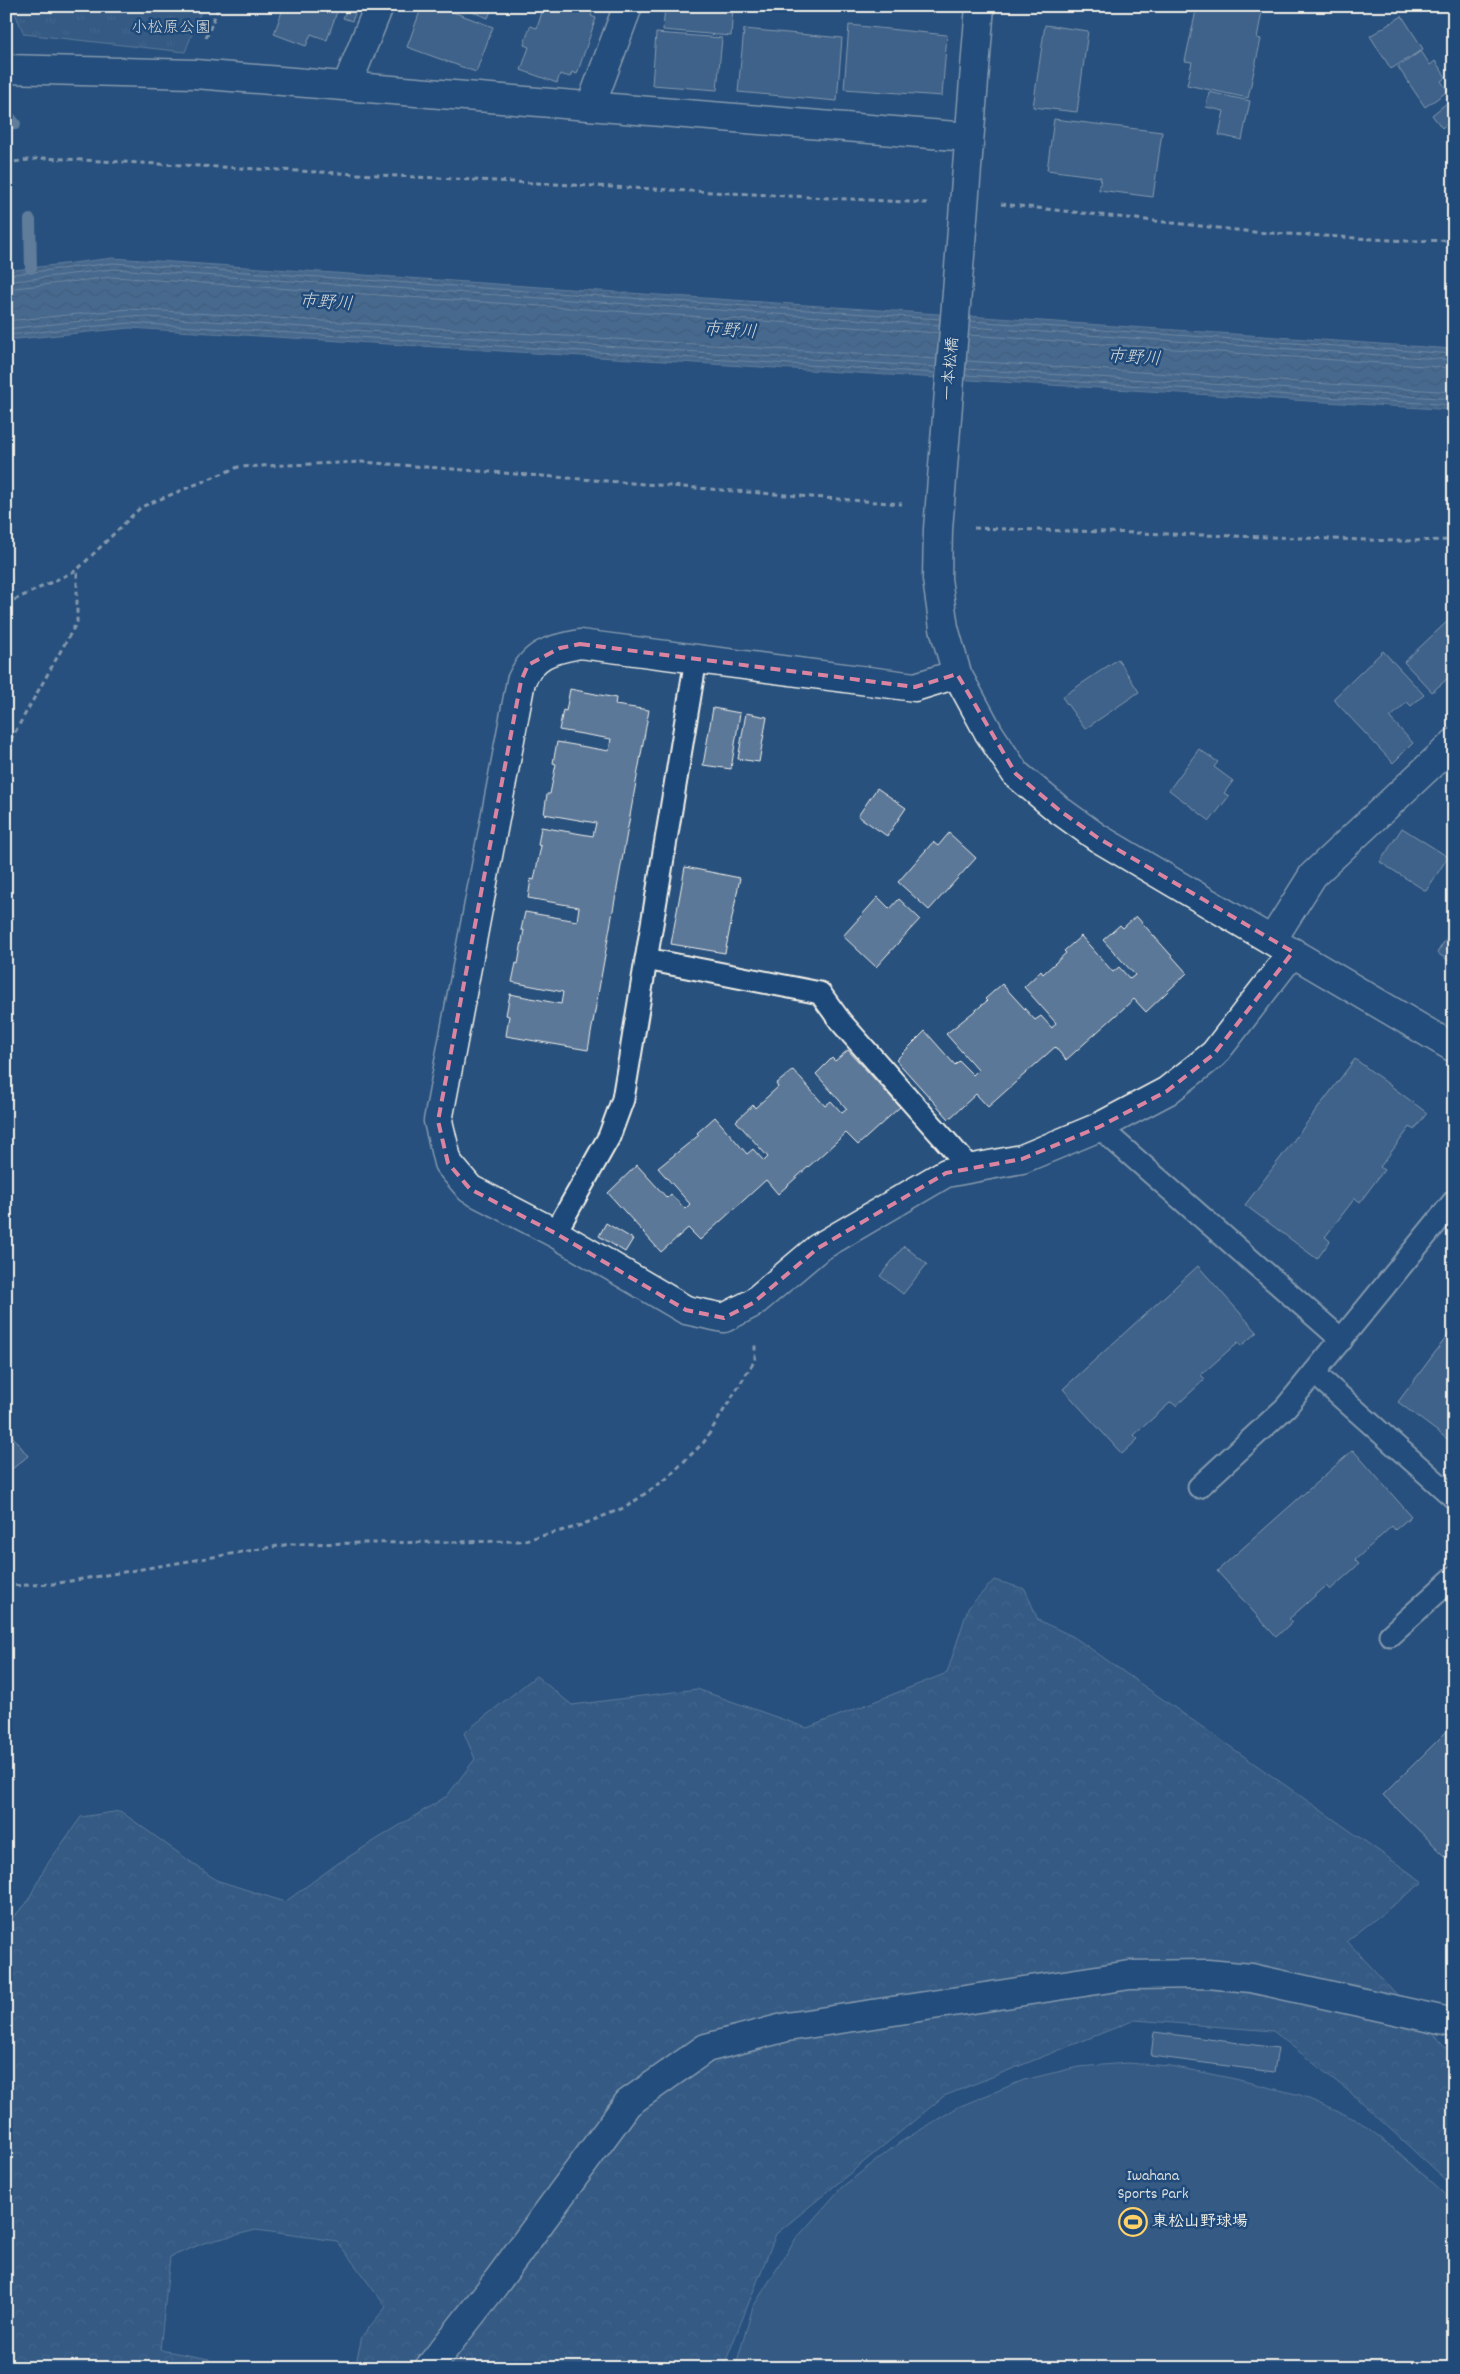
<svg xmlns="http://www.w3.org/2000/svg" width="1460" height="2374" font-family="Dekko,'Klee One',sans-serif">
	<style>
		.grass { fill: url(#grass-tufts); stroke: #9cacbb }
		.forest { fill: url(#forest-crowns); stroke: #9cacbb }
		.pitch { fill: #45688e; stroke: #9cacbb }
		.water { fill: url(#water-waves); stroke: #a4b2be }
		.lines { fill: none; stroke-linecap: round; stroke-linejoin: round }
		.shore { stroke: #bec7cc; stroke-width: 1 }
		.stream { stroke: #a4b2be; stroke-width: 12 }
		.building { fill: #5b7899; stroke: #f4f1e8 }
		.service-casing { stroke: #f4f1e8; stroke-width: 25 }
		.minor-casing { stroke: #f4f1e8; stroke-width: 31 }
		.tertiary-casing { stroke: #f4f1e8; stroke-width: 31 }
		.path { stroke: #f4f1e8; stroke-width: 3; stroke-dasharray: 5 4; stroke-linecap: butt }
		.service { stroke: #1f4a7a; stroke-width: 21 }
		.minor { stroke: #1f4a7a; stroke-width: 28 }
		.tertiary { stroke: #1f4a7a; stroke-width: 28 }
		.marked { fill: none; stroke: #db84a2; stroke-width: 4; stroke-dasharray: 10 6; stroke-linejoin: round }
		.labels { text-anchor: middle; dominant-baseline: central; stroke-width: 5; stroke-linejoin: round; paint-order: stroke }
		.park-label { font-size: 16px; fill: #dadcda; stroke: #1f4a7a }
		.street-label { font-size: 16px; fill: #f4f1e8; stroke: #1f4a7a }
		.poi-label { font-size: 16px; font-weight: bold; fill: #f4f1e8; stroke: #1f4a7a; text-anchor: start }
		.water-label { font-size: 18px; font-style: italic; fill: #d9dcda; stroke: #1f4a7a }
	</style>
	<defs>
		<pattern id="grass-tufts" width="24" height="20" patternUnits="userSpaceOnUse" patternTransform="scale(1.25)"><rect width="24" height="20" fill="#45688e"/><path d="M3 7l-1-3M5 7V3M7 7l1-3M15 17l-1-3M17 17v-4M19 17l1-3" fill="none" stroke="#607e9e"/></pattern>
		<pattern id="forest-crowns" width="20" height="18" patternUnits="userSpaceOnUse" patternTransform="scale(1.25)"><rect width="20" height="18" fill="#45688e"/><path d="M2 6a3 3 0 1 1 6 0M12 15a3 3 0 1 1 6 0" fill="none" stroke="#607e9e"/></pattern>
		<pattern id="water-waves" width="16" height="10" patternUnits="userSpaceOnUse" patternTransform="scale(1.25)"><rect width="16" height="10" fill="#6e88a2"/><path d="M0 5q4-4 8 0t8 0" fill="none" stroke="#5f6e7d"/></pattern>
	</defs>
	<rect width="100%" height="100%" fill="#28517e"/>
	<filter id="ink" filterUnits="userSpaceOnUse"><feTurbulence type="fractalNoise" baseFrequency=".02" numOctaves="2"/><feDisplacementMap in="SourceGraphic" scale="10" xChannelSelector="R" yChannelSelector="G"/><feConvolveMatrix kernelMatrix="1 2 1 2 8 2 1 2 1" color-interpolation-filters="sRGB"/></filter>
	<g filter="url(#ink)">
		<polygon class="grass" points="12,6 203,6 185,52 24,34"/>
		<polygon class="forest" points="994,1580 1025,1589 1038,1620 1074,1637 1423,1882 1347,1941 1454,2056 1454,2188 1351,2093 1273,2031 1135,2020 944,2096 776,2234 723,2368 355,2368 362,2336 386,2307 337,2241 256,2230 204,2243 170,2257 160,2350 209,2359 210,2368 6,2368 6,1924 26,1904 46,1866 81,1817 120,1811 216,1880 285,1902 337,1864 447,1796 475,1759 464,1733 536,1676 572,1705 697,1689 807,1728 947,1673 968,1608"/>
		<polygon class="pitch" points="1127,2063 1171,2066 1235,2079 1300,2095 1359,2121 1396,2150 1454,2203 1454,2368 735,2368 753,2307 795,2240 842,2187 899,2143 958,2107 1024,2080 1078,2067"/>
		<polygon class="water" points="113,258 1454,349 1454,410 130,328 6,340 6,271"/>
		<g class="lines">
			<g class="shore">
				<polyline points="6,275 113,263 940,319"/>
				<polyline points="6,282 113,269 939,325"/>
				<polyline points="6,289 113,277 939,333"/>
				<polyline points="6,321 130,309 937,359"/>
				<polyline points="970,321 1454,354"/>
				<polyline points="969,327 1454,360"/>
				<polyline points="6,329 130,316 936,367"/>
				<polyline points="6,335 130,323 935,373"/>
				<polyline points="969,335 1454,368"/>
				<polyline points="967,361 1454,392"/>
				<polyline points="966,369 1454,399"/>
				<polyline points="965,375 1454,405"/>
			</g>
			<g class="stream">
				<polyline points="6,113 15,124"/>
				<polyline points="30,220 31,268"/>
			</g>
		</g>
		<g class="building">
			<polygon points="284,6 339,6 327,40 311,34 306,46 274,34"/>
			<polygon points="348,6 358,6 352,21 343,18"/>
			<polygon points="422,6 437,6 493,27 476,72 407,47"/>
			<polygon points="457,6 493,6 488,18"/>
			<polygon points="544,6 594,6 591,16 596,18 577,74 572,72 570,77 560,74 557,83 521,70 529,47 524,45 530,26 537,28"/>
			<polygon points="665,6 733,7 731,36 663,30"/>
			<polygon points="1197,6 1263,6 1257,38 1261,39 1248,98 1187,85 1192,62 1185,61"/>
			<polygon points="1402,16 1423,49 1391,69 1370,36"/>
			<polygon points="849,25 947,35 942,96 844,89"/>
			<polygon points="1045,25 1088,31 1077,112 1033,107"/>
			<polygon points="744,29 842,38 837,101 738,92"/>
			<polygon points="656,33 722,38 717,90 652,85"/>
			<polygon points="1421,51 1430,65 1435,61 1446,77 1441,81 1448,91 1425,107 1398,67"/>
			<polygon points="1209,92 1250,101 1242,140 1219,135 1224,111 1206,107"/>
			<polygon points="1448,102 1454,110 1454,118 1442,128 1432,115"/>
			<polygon points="1054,119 1162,132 1153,197 1099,190 1101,177 1047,170"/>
			<polygon points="1452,617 1454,620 1454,673 1432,692 1404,662"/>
			<polygon points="1383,651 1424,695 1411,706 1407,702 1390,718 1413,743 1393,763 1333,699"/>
			<polygon points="1118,659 1139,692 1085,729 1062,697"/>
			<polygon points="570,689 616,698 615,705 649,710 588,1050 506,1036 509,1016 506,1015 510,994 561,1004 563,992 512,982 516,963 518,964 524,930 521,930 525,912 577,921 579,907 528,898 531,879 534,880 541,846 538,845 541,827 593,836 596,823 544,814 547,794 550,794 556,764 553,763 557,742 609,751 611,739 559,730 563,710 566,711"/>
			<polygon points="713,708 740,713 731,769 703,765"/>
			<polygon points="746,713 767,717 759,762 738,759"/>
			<polygon points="1199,749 1218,762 1214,767 1233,781 1224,793 1229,796 1210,821 1169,790"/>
			<polygon points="877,788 906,808 887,836 858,816"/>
			<polygon points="1402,828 1448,857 1426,891 1380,862"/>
			<polygon points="949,833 976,858 929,910 898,882 933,842 938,846"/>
			<polygon points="685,867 740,878 725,953 671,944"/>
			<polygon points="878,897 890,909 899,899 920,919 876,967 843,936"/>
			<polygon points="1136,916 1187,973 1146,1012 1134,999 1066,1060 1055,1047 988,1107 976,1094 949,1119 896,1060 925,1031 955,1065 959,1061 973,1075 978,1070 946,1034 987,1001 985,999 1002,984 1035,1020 1041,1016 1052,1028 1056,1023 1024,987 1041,971 1043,974 1066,953 1064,951 1081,936 1113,972 1119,967 1130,979 1135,975 1103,940 1120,925 1123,928"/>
			<polygon points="1454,926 1454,964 1437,953"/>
			<polygon points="848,1050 900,1107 858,1145 846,1133 778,1194 766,1180 700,1240 688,1228 661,1252 608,1193 637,1165 667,1198 671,1194 685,1209 690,1204 658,1168 699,1135 697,1133 715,1117 747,1154 753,1149 764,1161 768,1157 736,1121 753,1105 755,1108 778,1087 776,1084 793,1070 825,1106 831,1101 842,1113 847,1109 816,1074 832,1058 835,1061"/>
			<polygon points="1355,1059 1427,1113 1414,1130 1410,1127 1380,1167 1384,1170 1360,1202 1355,1198 1325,1237 1330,1241 1317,1259 1245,1205"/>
			<polygon points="606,1223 633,1239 625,1252 599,1236"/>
			<polygon points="904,1246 927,1264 903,1294 880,1276"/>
			<polygon points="1198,1266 1257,1332 1241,1346 1238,1342 1201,1375 1205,1379 1176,1406 1171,1402 1134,1435 1138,1439 1122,1454 1063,1389"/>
			<polygon points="1454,1327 1454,1444 1398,1402"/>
			<polygon points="6,1428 28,1456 6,1474"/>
			<polygon points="1353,1450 1411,1516 1395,1530 1392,1526 1355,1560 1359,1564 1330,1590 1326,1586 1289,1619 1292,1622 1276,1637 1217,1571"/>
			<polygon points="1454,1724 1454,1850 1446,1857 1383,1795"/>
			<polygon points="1154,2032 1278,2048 1274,2072 1151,2056"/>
		</g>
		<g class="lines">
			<defs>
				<g id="service">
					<polyline points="646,959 820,993 841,1022 970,1168"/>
					<polyline points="1099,1127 1342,1340"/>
					<polyline points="555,1233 609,1137 623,1099 696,659"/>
					<polyline points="1314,1373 1454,1498"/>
					<polyline points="1199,1487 1286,1407 1454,1201"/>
					<polyline points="1390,1635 1454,1577"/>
				</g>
				<g id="minor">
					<polyline points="6,69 195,74 968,137"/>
					<polyline points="347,85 379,6"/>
					<polyline points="591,105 628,6"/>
					<path d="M 957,674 L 915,687 L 580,644 C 551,650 534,652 521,681 L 438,1121 L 448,1163 L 470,1189 L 555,1233 L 686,1310 L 724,1318 L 753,1303 L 818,1248 L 946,1173 L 1022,1159 L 1099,1127 L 1167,1091 L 1214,1054 L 1293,952"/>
					<polyline points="1272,940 1313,875 1454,743"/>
				</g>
				<g id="tertiary">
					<polyline points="980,6 938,529 937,579 944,628 957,674 989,733 1016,774 1059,810 1098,838 1454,1048"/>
					<polyline points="429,2368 495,2284 628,2103 706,2048 787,2027 1130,1975 1207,1974 1251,1978 1454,2023"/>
				</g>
			</defs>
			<use href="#service" class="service-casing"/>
			<use href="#minor" class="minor-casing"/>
			<use href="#tertiary" class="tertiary-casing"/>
			<g class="path">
				<polyline points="206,38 219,6"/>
				<polyline points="6,163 43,158 927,203"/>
				<polyline points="1001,204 1254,232 1408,241 1454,240"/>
				<polyline points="974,528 1399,541 1454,540"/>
				<polyline points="6,604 77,570 141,507 238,467 362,462 902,504"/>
				<polyline points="6,748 77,622 77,570"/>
				<polyline points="6,1586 53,1584 290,1544 521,1541 576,1527 626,1507 666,1479 704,1442 755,1360 755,1344"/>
			</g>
			<use href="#service" class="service"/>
			<use href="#minor" class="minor"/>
			<use href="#tertiary" class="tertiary"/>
		</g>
	</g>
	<path d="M0 0H1460V2374H0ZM 580,644 L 915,687 L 957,674 L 1016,774 L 1059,810 L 1098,838 L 1293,952 L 1214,1054 L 1167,1091 L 1099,1127 L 1022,1159 L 946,1173 L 818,1248 L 753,1303 L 724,1318 L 686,1310 L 555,1233 L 470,1189 L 448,1163 L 438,1121 L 521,681 L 528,665 L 560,648 Z" fill="#28517e" fill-opacity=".55" fill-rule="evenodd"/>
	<path class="marked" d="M 580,644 L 915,687 L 957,674 L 1016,774 L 1059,810 L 1098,838 L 1293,952 L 1214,1054 L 1167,1091 L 1099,1127 L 1022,1159 L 946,1173 L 818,1248 L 753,1303 L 724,1318 L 686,1310 L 555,1233 L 470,1189 L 448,1163 L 438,1121 L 521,681 L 528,665 L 560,648 Z"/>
	<defs>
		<symbol id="stadium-ring" viewBox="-11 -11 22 22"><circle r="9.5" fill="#1f4a7a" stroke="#ffd166" stroke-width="1.5"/><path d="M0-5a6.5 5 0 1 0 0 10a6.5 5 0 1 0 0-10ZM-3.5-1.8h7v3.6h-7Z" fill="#ffd166"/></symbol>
	</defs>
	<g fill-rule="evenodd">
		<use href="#stadium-ring" x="1117" y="2206" width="32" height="32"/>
	</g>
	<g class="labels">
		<g class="park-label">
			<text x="171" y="28">小松原公園</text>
			<text x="1153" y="2176">Iwahana<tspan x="1153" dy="18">Sports Park</tspan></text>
		</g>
		<g class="street-label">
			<text transform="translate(951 369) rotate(-85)">一本松橋</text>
		</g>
		<g class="poi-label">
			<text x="1152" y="2222">東松山野球場</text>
		</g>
		<g class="water-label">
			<text transform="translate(326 304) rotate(4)">市野川</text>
			<text transform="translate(730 332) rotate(4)">市野川</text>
			<text transform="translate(1134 359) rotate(4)">市野川</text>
		</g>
	</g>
	<rect width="1460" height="2374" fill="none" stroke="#1f4a7a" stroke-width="25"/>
	<rect x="12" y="12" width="1435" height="2349" fill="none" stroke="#f4f1e8" stroke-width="2" filter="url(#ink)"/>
</svg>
